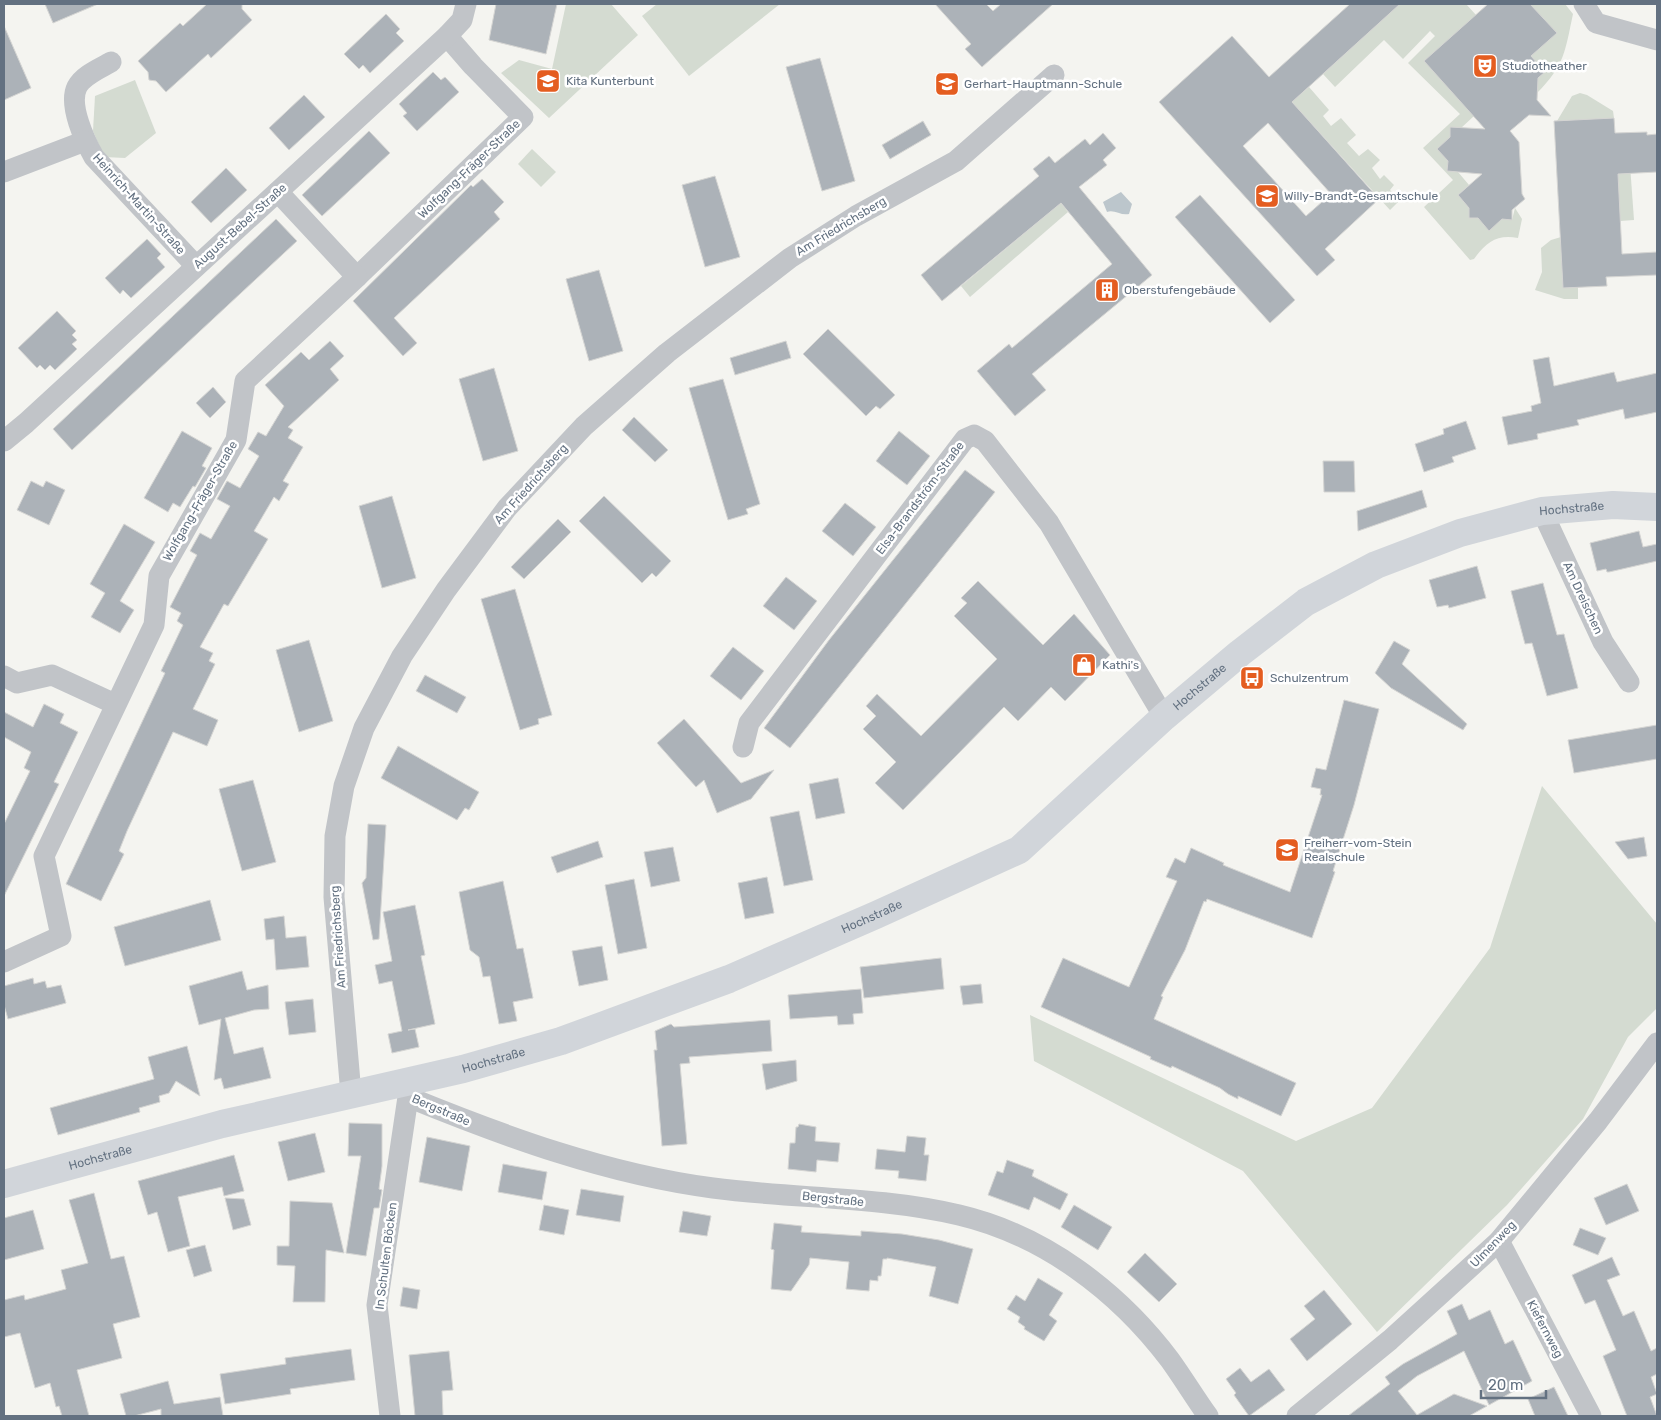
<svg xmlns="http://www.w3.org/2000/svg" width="1661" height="1420" font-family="Rubik,sans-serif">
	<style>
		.green { fill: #d4dbd1 }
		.water { fill: #bcc6cc }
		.building { fill: #acb2b8; stroke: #d5d5d3; fill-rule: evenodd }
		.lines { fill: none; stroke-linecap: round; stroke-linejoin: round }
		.street { stroke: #c1c4c8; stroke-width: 21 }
		.secondary { stroke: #d1d5da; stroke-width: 28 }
		.labels { text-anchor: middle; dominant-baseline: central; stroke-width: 5; stroke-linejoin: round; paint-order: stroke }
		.poi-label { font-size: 12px; fill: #637181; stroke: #fff; text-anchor: start }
		.street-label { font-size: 12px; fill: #637181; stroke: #fff }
	</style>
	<rect width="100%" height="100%" fill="#f4f4f0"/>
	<g class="green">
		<polygon points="566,4 611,4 638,35 549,118 501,73 519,60 552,69"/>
		<polygon points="657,4 780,4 689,76 642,16"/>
		<path d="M 1400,4 L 1466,4 L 1476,15 L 1425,61 L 1474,116 L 1461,128 L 1450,127 L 1450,137 L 1438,149 L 1448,161 L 1448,171 L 1458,172 L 1469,185 L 1458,195 L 1469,208 L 1469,218 L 1478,218 L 1489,230 L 1502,219 L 1512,220 L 1515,208 L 1522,219 L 1518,238 C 1497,234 1486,242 1474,259 L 1470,260 L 1424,207 L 1453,180 L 1423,148 L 1460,114 L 1408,63 L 1435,36 L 1430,31 L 1403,59 L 1384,40 L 1335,87 L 1323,74 Z"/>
		<path d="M 1530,4 L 1565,4 L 1573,14 C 1565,51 1565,65 1537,93 L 1526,89 L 1545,72 L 1531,56 L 1556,33 Z"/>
		<polygon points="135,80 156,133 125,158 104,157 93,131 95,96"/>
		<polygon points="1309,87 1329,110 1323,116 1331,126 1341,118 1356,135 1347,143 1359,156 1368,149 1380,160 1372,168 1380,179 1384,175 1394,185 1390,190 1399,201 1390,210 1292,102"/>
		<polygon points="1580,93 1587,95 1613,111 1614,118 1557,121 1572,96"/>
		<polygon points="532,149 556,172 541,187 518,164"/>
		<polygon points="1629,151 1634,220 1620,221 1616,152"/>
		<polygon points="1061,203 1068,212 970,297 961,286"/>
		<polygon points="1561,237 1563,288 1578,287 1578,299 1564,299 1535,290 1542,272 1541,248 1551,240"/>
		<polygon points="1542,786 1657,924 1657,1008 1628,1037 1583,1119 1507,1205 1377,1332 1243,1171 1034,1061 1030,1015 1296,1141 1372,1108 1490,948"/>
	</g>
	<path class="water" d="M 1121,192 L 1132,204 L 1129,214 C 1121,216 1114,209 1107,212 L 1103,202 Z"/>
	<g class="building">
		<polygon points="45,4 98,4 53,23"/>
		<polygon points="207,4 242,4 242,9 252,20 211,58 208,54 166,92 156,81 149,80 148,72 138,61 180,23 183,26"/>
		<polygon points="496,4 557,4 546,54 489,40"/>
		<polygon points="935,4 986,4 993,11 1001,4 1053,4 982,67 965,49 971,44"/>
		<path d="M 1350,4 L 1400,4 L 1292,102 L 1379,199 L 1325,249 L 1335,260 L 1317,276 L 1159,102 L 1232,36 L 1269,77 ZM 1268,123 L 1331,194 L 1306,216 L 1243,146 Z"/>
		<polygon points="1488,4 1530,4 1557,33 1531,56 1545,72 1538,78 1537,100 1551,116 1529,115 1510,131 1519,142 1522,194 1525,199 1512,210 1512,220 1502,219 1489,231 1478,218 1469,218 1469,208 1458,195 1482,174 1447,171 1448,161 1437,149 1450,137 1450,127 1485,129 1424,61"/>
		<polygon points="386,14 400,29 396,33 404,41 370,73 363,65 359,69 344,54"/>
		<polygon points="4,26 31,88 4,100"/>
		<polygon points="820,58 855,181 822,191 786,67"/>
		<polygon points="433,72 441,80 445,77 459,92 417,131 403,116 407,113 399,104"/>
		<polygon points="304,95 325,117 289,150 269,128"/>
		<polygon points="1614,118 1615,133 1647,132 1647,135 1657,134 1657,172 1618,174 1622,254 1657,252 1657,275 1606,277 1607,286 1563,288 1554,121"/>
		<polygon points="923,121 931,135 890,159 882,145"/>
		<polygon points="369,131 390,153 322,216 302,195"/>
		<polygon points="1103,133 1116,148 1103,160 1107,165 1079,187 1152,275 1032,374 1046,390 1015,416 977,371 1009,344 1012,348 1112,264 1061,203 942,301 921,275 1039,176 1033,169 1049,156 1055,163 1085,139 1090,145"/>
		<polygon points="226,168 247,190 211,223 191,202"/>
		<polygon points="715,176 740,257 705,267 682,185"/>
		<polygon points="482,179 504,202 494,212 500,219 394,318 417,343 403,356 353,301 471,185 473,187"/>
		<polygon points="1200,195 1295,300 1270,323 1175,217"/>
		<polygon points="276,219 297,241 72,450 53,429"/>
		<polygon points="147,239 161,254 157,258 165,267 131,298 123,290 120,294 105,278"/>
		<polygon points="599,270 623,351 589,361 566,279"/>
		<polygon points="57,311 76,331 72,335 77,340 72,344 77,349 55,370 50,365 45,370 40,365 37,368 18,348"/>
		<polygon points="828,329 895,395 880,409 876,406 866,416 803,354"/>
		<polygon points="330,341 344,356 330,369 339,380 288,427 293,430 288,438 303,447 283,481 289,484 279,501 274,497 254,531 268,539 228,606 224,604 200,647 213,653 209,661 215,664 193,709 218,720 207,746 173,732 127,831 119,851 124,854 101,901 66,884 165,673 161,671 183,625 177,621 181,613 170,607 197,555 190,551 200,533 211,539 230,506 217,499 227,481 240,488 259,456 248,449 258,432 266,436 284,406 265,385 301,352 309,360"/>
		<polygon points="786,341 791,358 735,375 730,358"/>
		<polygon points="1549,357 1554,386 1614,372 1617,382 1657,373 1657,412 1625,419 1623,409 1577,420 1579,425 1537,434 1538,439 1508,445 1502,417 1532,411 1531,406 1541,403 1533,360"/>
		<polygon points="494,368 518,451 483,461 459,379"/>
		<polygon points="723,379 760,504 746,509 748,514 728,520 689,388"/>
		<polygon points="213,387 226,402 210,418 196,403"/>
		<polygon points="634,417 668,450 655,462 622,430"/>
		<polygon points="1466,421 1476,449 1452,457 1454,462 1424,472 1415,444 1444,434 1443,429"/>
		<polygon points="182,431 212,448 202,466 206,468 195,487 193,486 180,507 173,503 168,512 144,498"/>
		<polygon points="899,431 930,456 907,485 876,461"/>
		<polygon points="1323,461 1354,461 1355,492 1324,492"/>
		<polygon points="965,470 995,492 790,748 764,728 829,640"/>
		<polygon points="31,481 43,487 46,481 65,490 49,525 17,510"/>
		<polygon points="1422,490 1427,507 1358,531 1357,511"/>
		<polygon points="392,496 416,578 382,588 359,506"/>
		<polygon points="604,496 671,561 656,577 652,573 642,583 579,521"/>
		<polygon points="845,503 876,527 853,556 822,531"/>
		<polygon points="558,519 571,532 524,579 511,567"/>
		<polygon points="124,524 155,542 120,601 134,610 120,633 91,617 105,593 90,584"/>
		<polygon points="1639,531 1643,547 1657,544 1657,561 1609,572 1607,572 1606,569 1597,571 1590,543"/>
		<polygon points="1477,566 1486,598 1449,608 1448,605 1437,607 1429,580"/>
		<polygon points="786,577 817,601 794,630 763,606"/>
		<polygon points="978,581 1043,645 1074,614 1110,655 1065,701 1051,687 1018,721 1004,707 903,810 875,783 896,762 863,729 876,716 866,706 877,694 921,736 997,659 954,616 967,603 961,598"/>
		<polygon points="1543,583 1557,635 1564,634 1578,688 1547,696 1532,643 1525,644 1511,591"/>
		<polygon points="515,589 552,715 538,719 539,724 520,730 481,599"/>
		<polygon points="309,640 333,721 299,732 276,650"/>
		<polygon points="1394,641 1410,650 1402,664 1467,724 1463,730 1391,688 1375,673"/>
		<polygon points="733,647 764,671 741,700 710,676"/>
		<polygon points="425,675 466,697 457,713 416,691"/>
		<polygon points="1344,700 1379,709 1354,805 1333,871 1335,872 1312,938 1207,899 1206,902 1204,901 1185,950 1161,996 1163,997 1154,1019 1296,1083 1281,1116 1238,1096 1238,1099 1228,1094 1220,1088 1172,1066 1171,1068 1150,1059 1151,1057 1041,1007 1063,958 1129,987 1177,881 1166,877 1175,858 1185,863 1191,848 1224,863 1223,865 1290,892 1322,795 1320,795 1321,789 1311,787 1316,768 1326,770"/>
		<polygon points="44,704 64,714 60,723 78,732 54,782 59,784 4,896 4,824 30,771 24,768 31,752 4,737 4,712 33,727"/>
		<polygon points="684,719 741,783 774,770 751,799 717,813 704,780 696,787 657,743"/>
		<polygon points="1657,725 1657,759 1574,773 1568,740"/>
		<polygon points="398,746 479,792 469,810 465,808 457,820 381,778"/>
		<polygon points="838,778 845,813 816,819 809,784"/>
		<polygon points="253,780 276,862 242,871 219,789"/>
		<polygon points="799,811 813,880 784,886 770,817"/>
		<polygon points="368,824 386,825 379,939 373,940 362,883 366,878"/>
		<polygon points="1644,837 1647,856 1628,859 1615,842"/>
		<polygon points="598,841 603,857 557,873 551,857"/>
		<polygon points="673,847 680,881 651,887 644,852"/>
		<polygon points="767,877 774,913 745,919 738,883"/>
		<polygon points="634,879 647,948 618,954 605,885"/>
		<polygon points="503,881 517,949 523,948 533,998 513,1002 517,1021 499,1024 490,976 483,977 479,957 470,950 459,892"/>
		<polygon points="210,900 221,940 125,966 114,927"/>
		<polygon points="415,905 425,955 421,956 435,1024 408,1030 415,1029 419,1047 392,1053 388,1034 402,1031 392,981 379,984 375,965 392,961 383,912"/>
		<polygon points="284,916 286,938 306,936 309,967 276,970 274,939 266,940 264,919"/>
		<polygon points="602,946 608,980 579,986 572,951"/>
		<polygon points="941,958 944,989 864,998 860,967"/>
		<polygon points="242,971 247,990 268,985 269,1009 254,1010 225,1018 234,1054 263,1047 271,1078 224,1089 221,1078 214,1080 221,1019 199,1025 189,986"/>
		<polygon points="33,978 34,984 45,981 47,988 61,985 66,1003 8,1019 4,1005 4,986"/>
		<polygon points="981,984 983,1003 963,1005 960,986"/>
		<polygon points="861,989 863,1013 853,1014 854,1024 838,1025 837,1016 790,1019 788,995"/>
		<polygon points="313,999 316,1032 289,1035 285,1002"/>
		<polygon points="770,1020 772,1051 689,1057 690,1063 680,1064 687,1144 662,1146 654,1050 657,1050 655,1031 671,1024 674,1027"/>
		<polygon points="187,1046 200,1096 176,1081 169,1093 159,1096 160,1102 139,1108 140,1112 58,1135 50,1108 154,1079 148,1057"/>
		<polygon points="796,1060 797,1081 766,1090 762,1064"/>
		<polygon points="349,1123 382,1124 382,1166 379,1189 382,1190 379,1208 374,1208 366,1256 346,1253 361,1156 348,1156"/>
		<polygon points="799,1124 816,1127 815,1141 840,1143 838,1162 817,1160 816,1172 788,1169 790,1143 795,1143 796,1127 798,1127"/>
		<polygon points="315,1133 325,1172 288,1181 278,1142"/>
		<polygon points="907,1136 926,1138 924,1155 929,1155 926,1181 898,1178 899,1171 875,1169 877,1149 905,1152"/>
		<polygon points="427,1137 470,1146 462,1191 419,1182"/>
		<polygon points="234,1155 244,1191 224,1196 222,1187 178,1197 190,1246 168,1252 157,1212 148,1215 138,1181"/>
		<polygon points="1007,1160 1034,1170 1032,1176 1068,1194 1060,1210 1034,1197 1029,1210 988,1195 997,1171 1003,1173"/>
		<polygon points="503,1164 547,1172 542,1200 498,1192"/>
		<polygon points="1627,1184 1639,1211 1606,1225 1594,1198"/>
		<polygon points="581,1189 624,1196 620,1222 576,1215"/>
		<polygon points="94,1193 111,1259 124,1256 140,1317 113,1324 122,1358 77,1370 89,1416 62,1416 59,1406 56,1407 50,1383 35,1388 20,1333 4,1337 4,1300 24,1295 25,1300 66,1289 61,1270 88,1263 69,1200"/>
		<polygon points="225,1198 244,1199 251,1225 233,1230"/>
		<polygon points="290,1201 332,1203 344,1253 326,1250 325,1302 293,1302 295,1266 277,1265 277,1246 289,1246"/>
		<polygon points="544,1205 569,1210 564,1235 539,1230"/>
		<polygon points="1074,1205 1112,1227 1098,1250 1061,1227"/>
		<polygon points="33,1210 44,1249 4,1260 4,1218"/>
		<polygon points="683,1211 711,1216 707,1236 679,1232"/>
		<polygon points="774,1223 802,1226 801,1232 861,1236 861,1231 902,1234 939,1240 973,1249 958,1304 929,1296 936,1267 887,1258 887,1259 883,1259 881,1276 878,1276 878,1281 870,1280 869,1291 846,1289 849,1262 810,1258 809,1265 791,1291 771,1289 774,1250 771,1249"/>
		<polygon points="1580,1228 1606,1238 1598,1255 1573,1245"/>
		<polygon points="205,1245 212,1271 194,1277 186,1250"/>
		<polygon points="1145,1253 1177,1284 1159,1302 1127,1272"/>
		<polygon points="1612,1257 1620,1275 1607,1280 1623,1316 1634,1311 1651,1351 1657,1348 1657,1374 1651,1377 1657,1394 1650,1397 1657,1416 1627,1416 1603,1356 1616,1350 1595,1300 1585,1304 1572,1275"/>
		<polygon points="1038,1278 1063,1293 1049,1315 1057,1321 1044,1341 1024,1329 1025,1327 1018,1322 1020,1317 1007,1309 1016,1295 1025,1301"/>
		<polygon points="403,1287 420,1290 417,1309 400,1306"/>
		<polygon points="1324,1290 1352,1324 1307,1361 1290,1339 1315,1319 1304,1306"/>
		<polygon points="1462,1304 1469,1320 1490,1310 1505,1344 1513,1340 1532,1381 1489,1405 1464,1351 1417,1376 1398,1391 1417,1415 1454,1394 1487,1406 1469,1416 1348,1416 1390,1384 1385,1377 1403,1364 1457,1334 1447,1311"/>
		<polygon points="351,1349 355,1380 290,1389 291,1394 225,1404 220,1374 286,1364 285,1358"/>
		<polygon points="449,1351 453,1390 442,1391 443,1416 415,1416 409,1355"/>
		<polygon points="1240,1368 1251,1382 1269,1369 1285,1390 1249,1416 1234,1395 1236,1393 1226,1379"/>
		<polygon points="168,1381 174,1404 220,1397 223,1416 161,1416 161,1409 134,1416 126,1416 120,1394"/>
		<polygon points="1554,1387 1568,1416 1535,1416 1528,1399"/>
	</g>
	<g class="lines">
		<g class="street">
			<polyline points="1584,4 1596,23 1657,40"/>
			<path d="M 111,62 C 101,68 83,75 77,87 C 68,105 85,141 94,157 L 196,266"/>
			<polyline points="4,172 85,141"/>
			<polyline points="357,277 523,117 473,66 447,36"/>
			<polyline points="4,441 26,423 447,36 462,20 466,4"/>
			<polyline points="1542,511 1603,642 1629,682"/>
			<polyline points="4,676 17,683 52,675 115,704"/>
			<polyline points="743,747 749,723 965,439 974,435 985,441 1049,523 1164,717"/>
			<polyline points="4,962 61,936 44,856 154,625 159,576 236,440 245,381 357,277 278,192"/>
			<polyline points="351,1094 334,897 335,836 344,786 364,728 402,656 446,590 507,508 584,426 667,353 790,258 856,216 956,161 1054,75"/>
			<path d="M 408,1097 C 506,1137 607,1174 713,1188 C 794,1199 879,1196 959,1215 C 1044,1235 1118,1291 1170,1360 C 1183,1378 1195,1398 1208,1416"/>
			<polyline points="1499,1241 1591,1416"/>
			<polyline points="390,1416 377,1305 408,1097 405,1085"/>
			<polyline points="1297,1416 1390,1340 1499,1241 1598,1121 1657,1043"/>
		</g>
		<path class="secondary" id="s1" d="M 4,1184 L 222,1124 L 463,1069 L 561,1041 L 729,979 L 876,915 L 1019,850 L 1164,717 L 1240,653 L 1306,602 L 1376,565 L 1460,533 L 1542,511 L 1613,505 L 1657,507"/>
	</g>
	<defs>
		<symbol id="theatre-square" viewBox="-11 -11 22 22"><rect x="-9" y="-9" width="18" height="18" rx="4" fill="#e45d20" stroke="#fff"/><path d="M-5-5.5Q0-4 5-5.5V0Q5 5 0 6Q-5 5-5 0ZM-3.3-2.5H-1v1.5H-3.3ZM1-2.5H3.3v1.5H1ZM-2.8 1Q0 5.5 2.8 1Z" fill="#fff"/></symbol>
		<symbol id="school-square" viewBox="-11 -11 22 22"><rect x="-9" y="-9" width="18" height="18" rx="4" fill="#e45d20" stroke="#fff"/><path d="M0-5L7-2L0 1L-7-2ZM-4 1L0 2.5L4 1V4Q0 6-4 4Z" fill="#fff"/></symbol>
		<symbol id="building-square" viewBox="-11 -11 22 22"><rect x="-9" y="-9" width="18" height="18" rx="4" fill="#e45d20" stroke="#fff"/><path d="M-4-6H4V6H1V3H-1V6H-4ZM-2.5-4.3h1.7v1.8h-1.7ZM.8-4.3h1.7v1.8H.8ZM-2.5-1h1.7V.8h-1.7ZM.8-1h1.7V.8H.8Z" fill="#fff"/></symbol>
		<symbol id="shop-square" viewBox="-11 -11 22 22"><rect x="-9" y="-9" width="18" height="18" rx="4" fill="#e45d20" stroke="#fff"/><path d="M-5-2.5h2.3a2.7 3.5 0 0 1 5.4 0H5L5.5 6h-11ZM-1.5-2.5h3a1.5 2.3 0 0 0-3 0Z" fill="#fff"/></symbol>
		<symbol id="bus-square" viewBox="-11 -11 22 22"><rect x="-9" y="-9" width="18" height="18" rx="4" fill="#e45d20" stroke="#fff"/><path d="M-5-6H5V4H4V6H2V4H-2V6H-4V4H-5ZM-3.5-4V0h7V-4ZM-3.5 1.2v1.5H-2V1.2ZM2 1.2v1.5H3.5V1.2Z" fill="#fff"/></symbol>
	</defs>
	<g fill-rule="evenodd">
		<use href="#theatre-square" x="1471" y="52" width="28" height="28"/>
		<use href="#school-square" x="534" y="67" width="28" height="28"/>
		<use href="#school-square" x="933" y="70" width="28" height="28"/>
		<use href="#school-square" x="1253" y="182" width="28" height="28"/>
		<use href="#building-square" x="1093" y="276" width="28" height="28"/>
		<use href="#shop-square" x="1070" y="651" width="28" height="28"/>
		<use href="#bus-square" x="1238" y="664" width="28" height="28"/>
		<use href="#school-square" x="1273" y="836" width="28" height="28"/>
	</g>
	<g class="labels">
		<g class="poi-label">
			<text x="1502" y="66">Studiotheather</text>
			<text x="566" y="81">Kita Kunterbunt</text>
			<text x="964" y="84">Gerhart-Hauptmann-Schule</text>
			<text x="1284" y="196">Willy-Brandt-Gesamtschule</text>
			<text x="1124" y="290">Oberstufengebäude</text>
			<text x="1102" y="665">Kathi's</text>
			<text x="1270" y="678">Schulzentrum</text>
			<text x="1304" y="843">Freiherr-vom-Stein<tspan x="1304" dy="14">Realschule</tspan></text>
		</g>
		<g class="street-label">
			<text transform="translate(469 169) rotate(-44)">Wolfgang-Fräger-Straße</text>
			<text transform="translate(139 204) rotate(48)">Heinrich-Martin-Straße</text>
			<text transform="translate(240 226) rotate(-42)">August-Bebel-Straße</text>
			<text transform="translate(841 226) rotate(-31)">Am Friedrichsberg</text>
			<text transform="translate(531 484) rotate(-48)">Am Friedrichsberg</text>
			<text transform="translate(920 498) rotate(-53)">Elsa-Brandström-Straße</text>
			<text transform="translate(200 501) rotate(-60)">Wolfgang-Fräger-Straße</text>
			<text stroke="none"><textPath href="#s1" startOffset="1735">Hochstraße</textPath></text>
			<text transform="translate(1583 598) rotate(65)">Am Dreischen</text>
			<text stroke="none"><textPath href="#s1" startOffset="1315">Hochstraße</textPath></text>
			<text stroke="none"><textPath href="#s1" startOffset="910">Hochstraße</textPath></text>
			<text transform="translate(338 937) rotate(-94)">Am Friedrichsberg</text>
			<text stroke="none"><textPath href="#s1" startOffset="505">Hochstraße</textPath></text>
			<text transform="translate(441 1110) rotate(23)">Bergstraße</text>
			<text stroke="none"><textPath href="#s1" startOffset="100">Hochstraße</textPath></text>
			<text transform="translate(833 1199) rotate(6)">Bergstraße</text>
			<text transform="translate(1493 1244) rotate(-46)">Ulmenweg</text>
			<text transform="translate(386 1256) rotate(-83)">In Schulten Böcken</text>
			<text transform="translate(1545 1329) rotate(62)">Kiefernweg</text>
		</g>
	</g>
	<rect width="1661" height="1420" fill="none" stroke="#637181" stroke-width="10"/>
	<path d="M1481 1390v8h65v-8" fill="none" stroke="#637181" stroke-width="2.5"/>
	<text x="1488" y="1390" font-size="15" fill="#637181" stroke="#ffffff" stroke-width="4" paint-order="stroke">20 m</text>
</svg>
